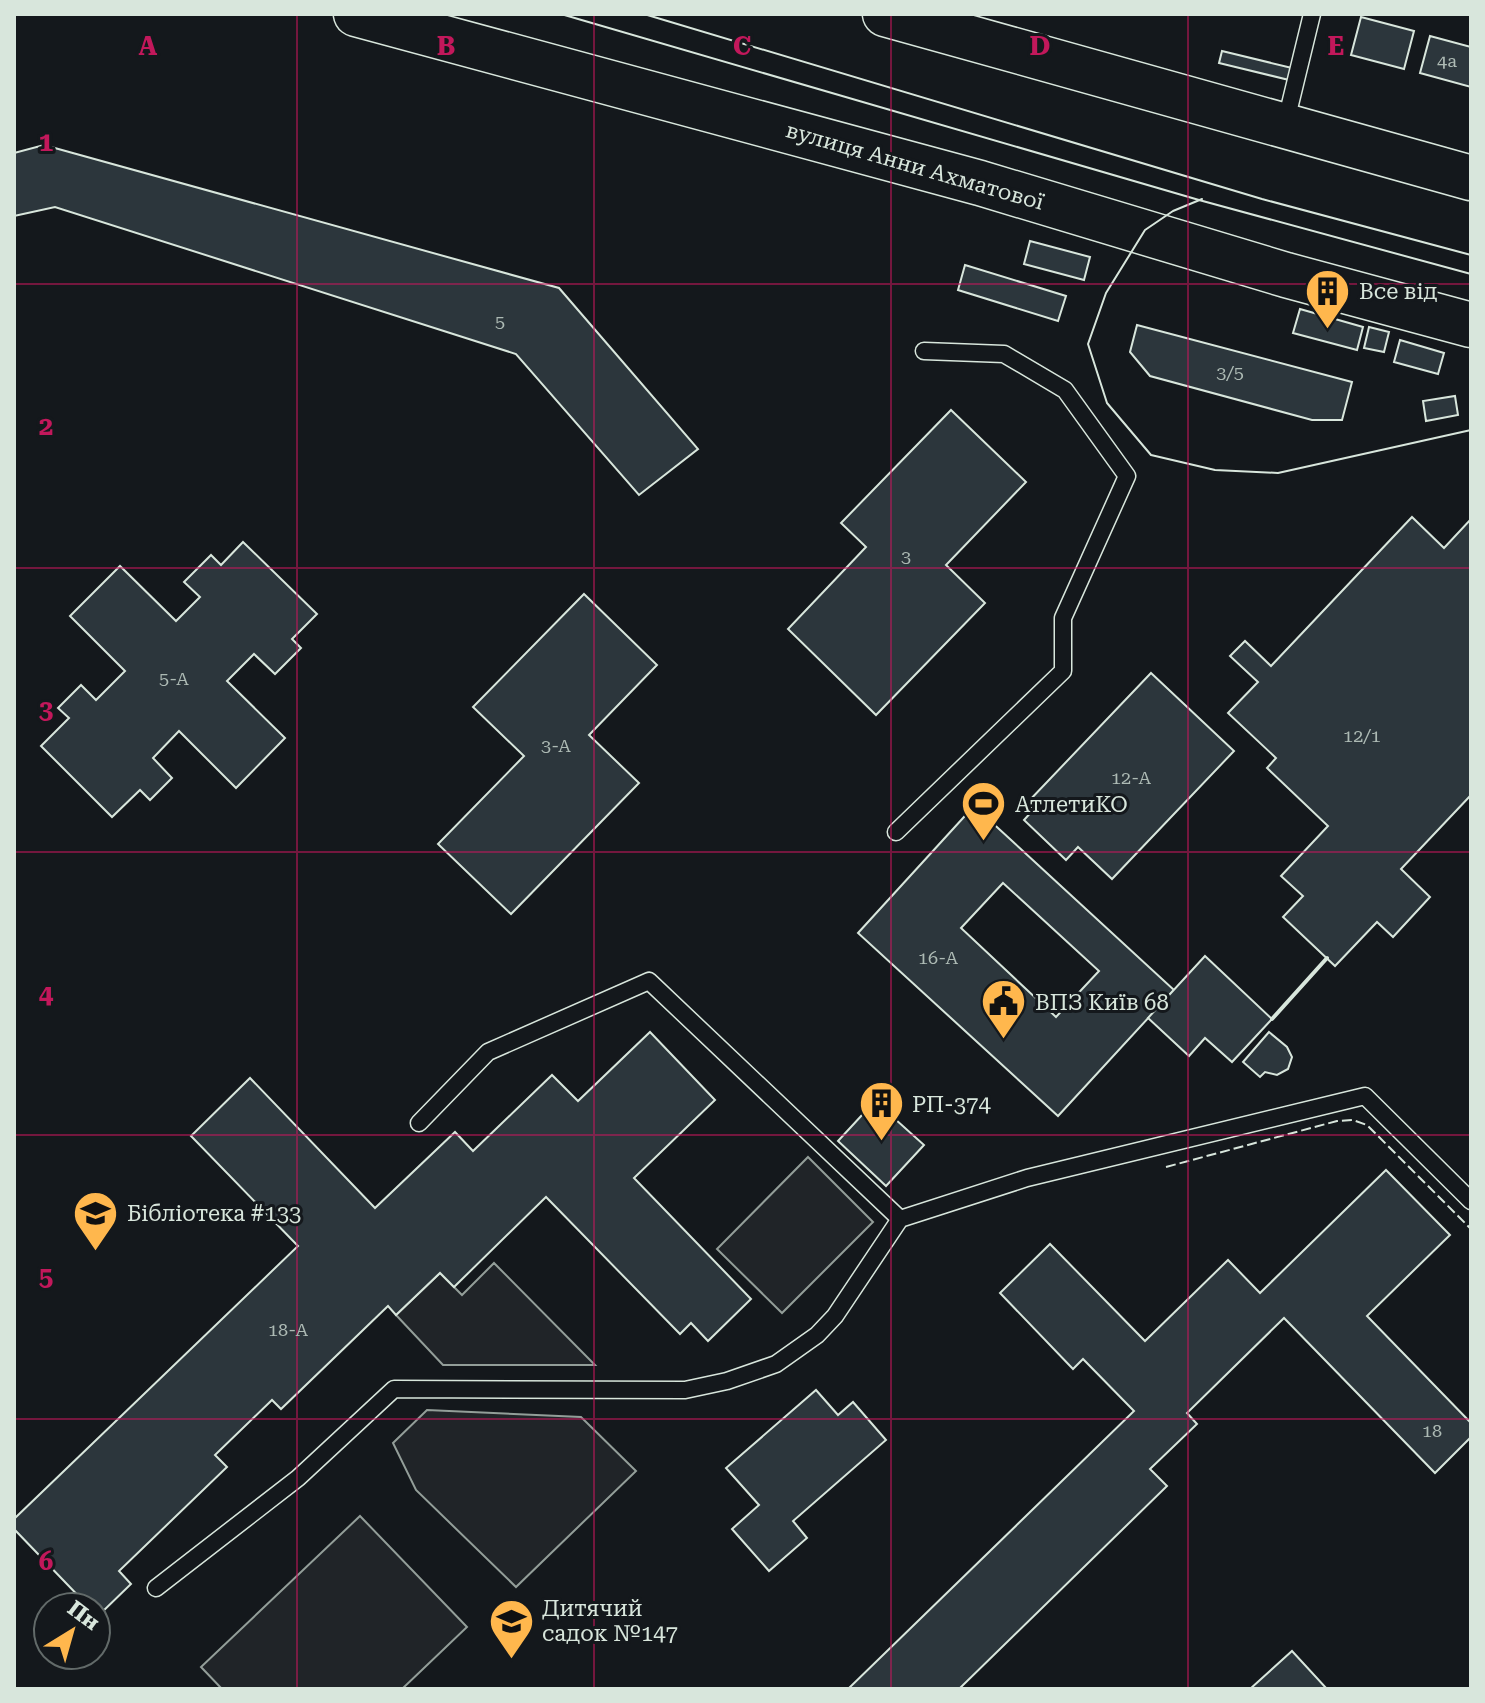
<svg xmlns="http://www.w3.org/2000/svg" width="1485" height="1703" font-family="'Roboto Serif',serif">
	<style>
		.green { fill: #202428; stroke: #939e99; stroke-width: 2 }
		.building { fill: #2c363c; stroke: #d8e6dc; stroke-width: 2; fill-rule: evenodd }
		.lines { fill: none; stroke-linecap: round; stroke-linejoin: round }
		.lane-casing { stroke: #d8e6dc; stroke-width: 19 }
		.secondary-casing { stroke: #d8e6dc; stroke-width: 47 }
		.lane { stroke: #14181c; stroke-width: 16 }
		.secondary { stroke: #14181c; stroke-width: 44 }
		.tram { stroke: #d8e6dc; stroke-width: 2 }
		.fence { stroke: #d8e6dc; stroke-width: 2; stroke-dasharray: 10 4; stroke-linecap: butt }
		.wall { stroke: #d8e6dc; stroke-width: 4 }
		.grid { fill: none; stroke: #c2185b; stroke-width: 2; stroke-opacity: 0.55 }
		.labels { text-anchor: middle; dominant-baseline: central; stroke-width: 6; stroke-linejoin: round; paint-order: stroke }
		.number-label { font-size: 18px; fill: #adbab4 }
		.street-label { font-size: 22px; fill: #d8e6dc; stroke: #14181c }
		.poi-label { font-size: 22px; fill: #d8e6dc; stroke: #14181c; text-anchor: start }
		.grid-label { font-size: 26px; text-anchor: middle; font-weight: bold; fill: #c2185b; stroke: #14181c; stroke-width: 6; stroke-linejoin: round; paint-order: stroke }
	</style>
	<rect width="100%" height="100%" fill="#14181c"/>
	<g class="green">
		<polygon points="808,1157 873,1222 782,1313 717,1249"/>
		<polygon points="494,1263 595,1365 443,1365 396,1315 440,1273 462,1295"/>
		<polygon points="427,1410 581,1417 636,1471 516,1587 416,1490 393,1443"/>
		<polygon points="360,1516 467,1627 402,1689 222,1689 201,1667"/>
	</g>
	<g class="building">
		<polygon points="1361,17 1414,31 1404,69 1351,55"/>
		<polygon points="1430,36 1471,47 1471,87 1420,73"/>
		<polygon points="1222,51 1292,68 1289,80 1219,63"/>
		<polygon points="44,145 559,288 698,449 639,495 516,354 55,207 14,216 14,153"/>
		<polygon points="1030,241 1090,257 1084,280 1024,264"/>
		<polygon points="965,265 1066,296 1058,321 958,290"/>
		<polygon points="1300,309 1363,327 1357,350 1293,333"/>
		<polygon points="1137,325 1352,382 1342,420 1312,420 1150,376 1130,352"/>
		<polygon points="1369,327 1389,332 1384,352 1364,348"/>
		<polygon points="1400,340 1444,353 1438,374 1394,362"/>
		<polygon points="1455,396 1458,415 1426,421 1423,401"/>
		<polygon points="951,410 1026,482 946,565 985,603 876,715 788,629 866,547 841,523"/>
		<polygon points="1412,517 1444,548 1471,519 1471,795 1401,869 1430,897 1393,937 1377,922 1335,966 1283,917 1303,896 1281,876 1328,826 1267,768 1276,758 1228,713 1258,682 1230,656 1245,641 1271,666"/>
		<polygon points="243,542 317,614 292,639 301,648 275,674 254,654 227,681 285,738 236,788 179,731 153,758 172,778 150,800 140,790 112,817 41,746 69,718 58,708 81,685 96,700 125,671 70,616 120,566 176,621 200,597 184,582 211,555 221,565"/>
		<polygon points="584,594 657,665 589,735 639,783 511,914 438,844 524,756 473,707"/>
		<polygon points="1151,673 1234,751 1112,879 1078,847 1066,860 1024,820 1034,809 1027,803"/>
		<path d="M 974,806 L 1174,990 L 1058,1116 L 858,933 ZM 1003,883 L 1099,971 L 1056,1017 L 961,928 Z"/>
		<polygon points="1205,956 1272,1019 1232,1062 1205,1038 1189,1056 1148,1018"/>
		<polygon points="650,1032 715,1100 634,1178 751,1299 708,1341 691,1323 680,1334 546,1197 454,1287 440,1273 396,1315 388,1306 281,1409 272,1400 215,1455 227,1467 119,1571 131,1584 98,1616 96,1607 89,1607 14,1529 14,1519 298,1246 191,1136 250,1078 375,1208 455,1132 473,1151 552,1075 578,1101"/>
		<polygon points="1269,1032 1287,1047 1292,1057 1288,1069 1277,1075 1265,1072 1260,1077 1243,1062"/>
		<polygon points="875,1101 924,1145 886,1186 838,1141"/>
		<polygon points="1386,1170 1450,1235 1367,1316 1471,1423 1471,1437 1435,1473 1284,1318 1187,1413 1197,1424 1150,1469 1167,1486 959,1689 848,1689 1134,1411 1083,1359 1073,1369 1000,1293 1050,1244 1145,1341 1228,1260 1260,1293"/>
		<polygon points="816,1390 838,1415 853,1402 886,1440 793,1521 807,1538 769,1571 732,1529 759,1505 726,1468"/>
		<polygon points="1292,1651 1327,1689 1250,1689"/>
	</g>
	<g class="lines">
		<defs>
			<g id="lane">
				<polyline points="1285,125 1312,14"/>
				<polyline points="896,832 1063,671 1063,618 1127,476 1065,390 1004,354 924,351"/>
				<polyline points="419,1123 488,1052 649,981 900,1219"/>
				<polyline points="156,1588 298,1478 394,1389 685,1390 727,1381 776,1364 817,1335 835,1316 900,1219 1027,1178 1365,1096 1471,1201"/>
			</g>
			<g id="secondary">
				<polyline points="356,14 980,183 1286,275 1471,325"/>
				<polyline points="885,14 1471,178"/>
			</g>
		</defs>
		<use href="#lane" class="lane-casing"/>
		<use href="#secondary" class="secondary-casing"/>
		<use href="#lane" class="lane"/>
		<use href="#secondary" class="secondary"/>
		<g class="tram">
			<polyline points="561,14 1199,200 1471,274"/>
			<polyline points="644,14 1262,199 1471,255"/>
			<polyline points="1202,199 1173,211 1145,230 1106,293 1088,344 1107,403 1151,455 1215,470 1278,473 1471,430"/>
		</g>
		<polyline class="fence" points="1166,1167 1337,1121 1353,1120 1367,1125 1470,1228"/>
		<polyline class="wall" points="1272,1019 1327,958"/>
	</g>
	<path class="grid" d="M 297,14 L 297,1689M 594,14 L 594,1689M 891,14 L 891,1689M 1188,14 L 1188,1689M 14,284 L 1471,284M 14,568 L 1471,568M 14,852 L 1471,852M 14,1135 L 1471,1135M 14,1419 L 1471,1419"/>
	<defs>
		<symbol id="building-pin" viewBox="-11 -11 22 30"><path d="M0 17L-7.5 6A9.5 9.5 0 1 1 7.5 6Z" fill="#ffb74d" stroke="#14181c"/><path d="M-4-6H4V6H1V3H-1V6H-4ZM-2.5-4.3h1.7v1.8h-1.7ZM.8-4.3h1.7v1.8H.8ZM-2.5-1h1.7V.8h-1.7ZM.8-1h1.7V.8H.8Z" fill="#111"/></symbol>
		<symbol id="stadium-pin" viewBox="-11 -11 22 30"><path d="M0 17L-7.5 6A9.5 9.5 0 1 1 7.5 6Z" fill="#ffb74d" stroke="#14181c"/><path d="M0-5a6.5 5 0 1 0 0 10a6.5 5 0 1 0 0-10ZM-3.5-1.8h7v3.6h-7Z" fill="#111"/></symbol>
		<symbol id="civic-pin" viewBox="-11 -11 22 30"><path d="M0 17L-7.5 6A9.5 9.5 0 1 1 7.5 6Z" fill="#ffb74d" stroke="#14181c"/><path d="M-.6-6.5H3V-4.5H.6V-3L4-1V1h2V6H-6V1h2V-1L-.6-3ZM-1.2 2.5V6h2.4V2.5Z" fill="#111"/></symbol>
		<symbol id="school-pin" viewBox="-11 -11 22 30"><path d="M0 17L-7.5 6A9.5 9.5 0 1 1 7.5 6Z" fill="#ffb74d" stroke="#14181c"/><path d="M0-5L7-2L0 1L-7-2ZM-4 1L0 2.5L4 1V4Q0 6-4 4Z" fill="#111"/></symbol>
	</defs>
	<g fill-rule="evenodd">
		<use href="#building-pin" x="1302" y="266" width="51" height="69"/>
		<use href="#stadium-pin" x="958" y="778" width="51" height="69"/>
		<use href="#civic-pin" x="978" y="976" width="51" height="69"/>
		<use href="#building-pin" x="856" y="1078" width="51" height="69"/>
		<use href="#school-pin" x="70" y="1188" width="51" height="69"/>
		<use href="#school-pin" x="486" y="1596" width="51" height="69"/>
	</g>
	<g class="labels">
		<g class="number-label">
			<text x="1447" y="60">4а</text>
			<text x="500" y="321">5</text>
			<text x="1230" y="372">3/5</text>
			<text x="906" y="556">3</text>
			<text x="174" y="678">5-А</text>
			<text x="1362" y="735">12/1</text>
			<text x="556" y="745">3-А</text>
			<text x="1131" y="777">12-А</text>
			<text x="938" y="957">16-А</text>
			<text x="288" y="1329">18-А</text>
			<text x="1432" y="1430">18</text>
		</g>
		<g class="street-label">
			<text transform="translate(915 166) rotate(16)">вулиця Анни Ахматової</text>
		</g>
		<g class="poi-label">
			<text x="1359" y="291">Все від</text>
			<text x="1015" y="804">АтлетиКО</text>
			<text x="1035" y="1002">ВПЗ Київ 68</text>
			<text x="912" y="1104">РП-374</text>
			<text x="127" y="1213">Бібліотека #133</text>
			<text x="542" y="1608">Дитячий<tspan x="542" dy="25">садок №147</tspan></text>
		</g>
	</g>
	<g class="grid-label">
		<text x="148" y="55">A</text>
		<text x="446" y="55">B</text>
		<text x="742" y="55">C</text>
		<text x="1040" y="55">D</text>
		<text x="1336" y="55">E</text>
		<text x="46" y="151">1</text>
		<text x="46" y="435">2</text>
		<text x="46" y="719">3</text>
		<text x="46" y="1003">4</text>
		<text x="46" y="1286">5</text>
		<text x="46" y="1570">6</text>
	</g>
	<rect width="1485" height="1703" fill="none" stroke="#d8e6dc" stroke-width="32"/>
	<g transform="translate(72 1631) rotate(37)"><circle r="38" fill="#14181c" stroke="#626a69" stroke-width="2"/>
	<path d="M0-6L14 30L0 20L-14 30Z" fill="#ffb74d"/>
	<text y="-12" font-size="22" font-weight="bold" text-anchor="middle" fill="#d8e6dc">Пн</text>
	</g>
</svg>
